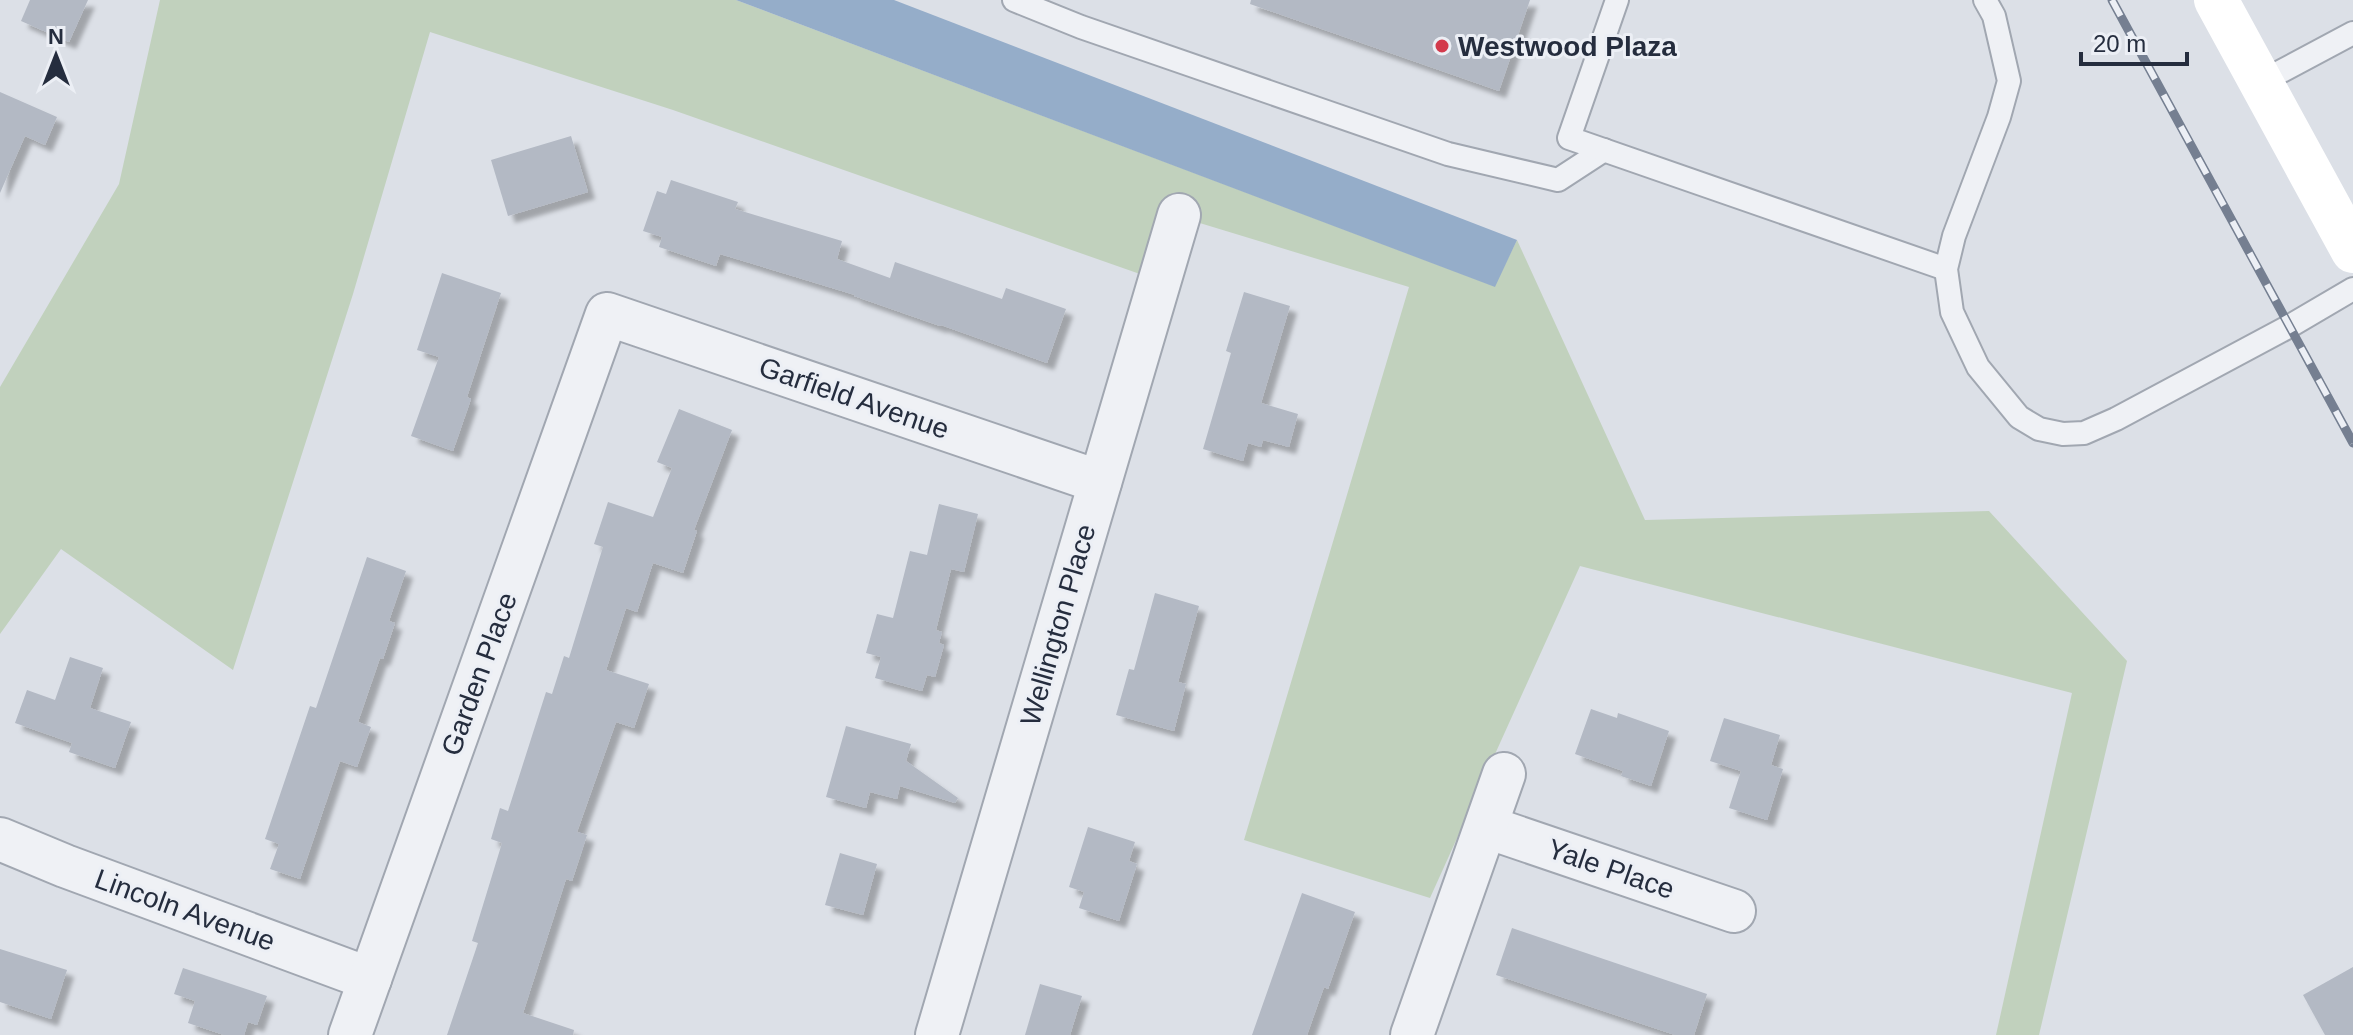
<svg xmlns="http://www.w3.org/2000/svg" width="2353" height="1035" font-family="Arial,sans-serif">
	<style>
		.green { fill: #c1d1bd }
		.water { fill: #95adc9 }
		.building { fill: #b3b9c4; filter: url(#shadow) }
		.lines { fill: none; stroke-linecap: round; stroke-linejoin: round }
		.lane-casing { stroke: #a1a7b1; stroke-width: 26 }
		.street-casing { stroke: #a1a7b1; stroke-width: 46 }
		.lane { stroke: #eff1f5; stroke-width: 22 }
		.street { stroke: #eff1f5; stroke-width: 42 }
		.secondary { stroke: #fff; stroke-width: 44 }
		.rail-casing { stroke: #757f91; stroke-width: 9 }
		.rail { stroke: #eceff5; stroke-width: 6; stroke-dasharray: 18; stroke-linecap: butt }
		.poi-dot { fill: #d33a4c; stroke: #eceff5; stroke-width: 3 }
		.labels { text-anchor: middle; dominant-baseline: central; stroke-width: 6; stroke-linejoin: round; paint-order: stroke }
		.poi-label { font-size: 28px; font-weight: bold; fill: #252d3e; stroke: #eceff5; text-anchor: start }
		.street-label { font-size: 28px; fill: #252d3e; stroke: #eceff5 }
	</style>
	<defs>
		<filter id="shadow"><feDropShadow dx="7" dy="7" stdDeviation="2" flood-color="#0004"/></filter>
	</defs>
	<rect width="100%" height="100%" fill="#dce0e7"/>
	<polygon class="green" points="160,0 736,0 1494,286 1517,240 1645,520 1989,511 2127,661 2039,1035 1996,1035 2072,693 1580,566 1430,898 1244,840 1409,287 1180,217 1157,280 673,110 430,32 353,294 233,670 61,549 0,634 0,387 119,184"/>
	<polygon class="water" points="736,0 894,0 1517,240 1495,287"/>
	<g class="building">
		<polygon points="30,0 88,0 69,42 21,21"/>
		<polygon points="1251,0 1530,0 1499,91 1250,4"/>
		<polygon points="0,92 57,117 45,145 25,136 0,193"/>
		<polygon points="571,136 588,192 508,216 491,160"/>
		<polygon points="671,180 738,202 735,209 842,241 837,259 890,278 895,262 1002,299 1006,288 1066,309 1047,363 941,325 940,326 854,296 855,295 720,254 716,266 659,247 662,237 643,231 657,191 666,194"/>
		<polygon points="442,273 501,293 467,397 471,399 453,451 411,436 439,357 417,350"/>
		<polygon points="1244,292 1290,306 1261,403 1298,414 1289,447 1263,440 1261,447 1248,443 1243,461 1203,449 1231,353 1226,351"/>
		<polygon points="679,409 732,430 694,530 697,531 683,573 653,563 637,612 626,608 606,670 649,684 634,728 616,722 577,832 587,835 572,881 566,879 523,1013 574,1030 573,1035 447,1035 478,943 472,941 502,843 491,839 500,808 508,811 546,692 552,694 564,656 569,658 603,547 594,544 608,502 653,517 672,468 657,462"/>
		<polygon points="939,504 978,514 964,572 951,569 936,630 942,632 939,643 944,645 935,677 927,675 922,691 875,678 881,657 866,653 877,614 893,618 910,551 927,555"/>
		<polygon points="367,557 406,571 389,621 395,623 383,659 380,658 358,722 371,727 357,767 340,761 300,879 270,869 279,844 265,839 310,706 316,708"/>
		<polygon points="1155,593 1199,606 1178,682 1186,684 1174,731 1116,715 1129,669 1134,670"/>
		<polygon points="70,657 103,668 90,708 131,722 115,768 69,752 72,743 15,723 27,690 55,700"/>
		<polygon points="1591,709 1617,718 1618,713 1669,731 1651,786 1621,776 1623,771 1575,754"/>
		<polygon points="1724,718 1780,735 1771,765 1783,769 1767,820 1729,808 1741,771 1710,761"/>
		<polygon points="846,726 911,744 906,761 958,798 955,803 900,786 897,799 870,792 866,808 826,797"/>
		<polygon points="1088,827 1135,842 1129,861 1137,864 1119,921 1079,908 1084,892 1069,887"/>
		<polygon points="840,853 877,864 863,915 825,905"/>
		<polygon points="1302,893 1355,912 1328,989 1324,987 1307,1035 1252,1035"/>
		<polygon points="1512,928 1707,994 1694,1035 1675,1035 1496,975"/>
		<polygon points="0,949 67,970 51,1019 0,1002"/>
		<polygon points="2353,967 2353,1035 2325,1035 2303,995"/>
		<polygon points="183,968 267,996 257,1025 248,1022 244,1035 224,1035 188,1023 195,1001 174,994"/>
		<polygon points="1040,984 1082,996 1070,1035 1025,1035"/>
	</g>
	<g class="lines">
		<defs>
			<g id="lane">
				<polyline points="1014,0 1081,27 1448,154 1558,180 1604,150"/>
				<polyline points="1617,0 1569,138 1946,269"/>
				<polyline points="1985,0 1994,16 2009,81 1999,117 1954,236 1946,269 1952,312 1978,367 2019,417 2039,429 2063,434 2084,433 2116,419 2290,326 2353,289"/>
				<polyline points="2261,82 2353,33"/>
			</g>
			<g id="street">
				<polyline points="1487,827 1734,911"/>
				<polyline points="0,839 65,866 370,979"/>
				<polyline points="350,1035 607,314 1100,482"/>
				<polyline points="937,1035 1179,215"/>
				<polyline points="1412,1035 1504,774"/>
			</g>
		</defs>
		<use href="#lane" class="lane-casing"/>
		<use href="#street" class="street-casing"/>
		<use href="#lane" class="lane"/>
		<use href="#street" class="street"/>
		<polyline class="secondary" points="2216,0 2353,251"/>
		<defs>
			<polyline id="rail" points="2112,0 2353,443"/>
		</defs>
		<use href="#rail" class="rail-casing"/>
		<use href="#rail" class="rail"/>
	</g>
	<circle class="poi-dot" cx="1442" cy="46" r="8"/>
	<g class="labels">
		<g class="poi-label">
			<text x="1458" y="46">Westwood Plaza</text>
		</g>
		<g class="street-label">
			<text transform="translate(854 398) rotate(19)">Garfield Avenue</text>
			<text transform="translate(1058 625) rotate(-74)">Wellington Place</text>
			<text transform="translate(479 674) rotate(-70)">Garden Place</text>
			<text transform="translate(1611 869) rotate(19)">Yale Place</text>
			<text transform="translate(185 910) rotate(20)">Lincoln Avenue</text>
		</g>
	</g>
	<g transform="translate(56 56)" stroke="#eceff5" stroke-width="6" paint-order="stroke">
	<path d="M0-6L14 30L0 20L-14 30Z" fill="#252d3e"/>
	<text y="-12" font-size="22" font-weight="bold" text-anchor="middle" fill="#252d3e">N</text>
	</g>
	<path d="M2081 52v12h106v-12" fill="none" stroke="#252d3e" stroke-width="4"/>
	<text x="2093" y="52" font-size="24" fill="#252d3e" stroke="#eceff5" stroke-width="6" paint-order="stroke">20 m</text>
</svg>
